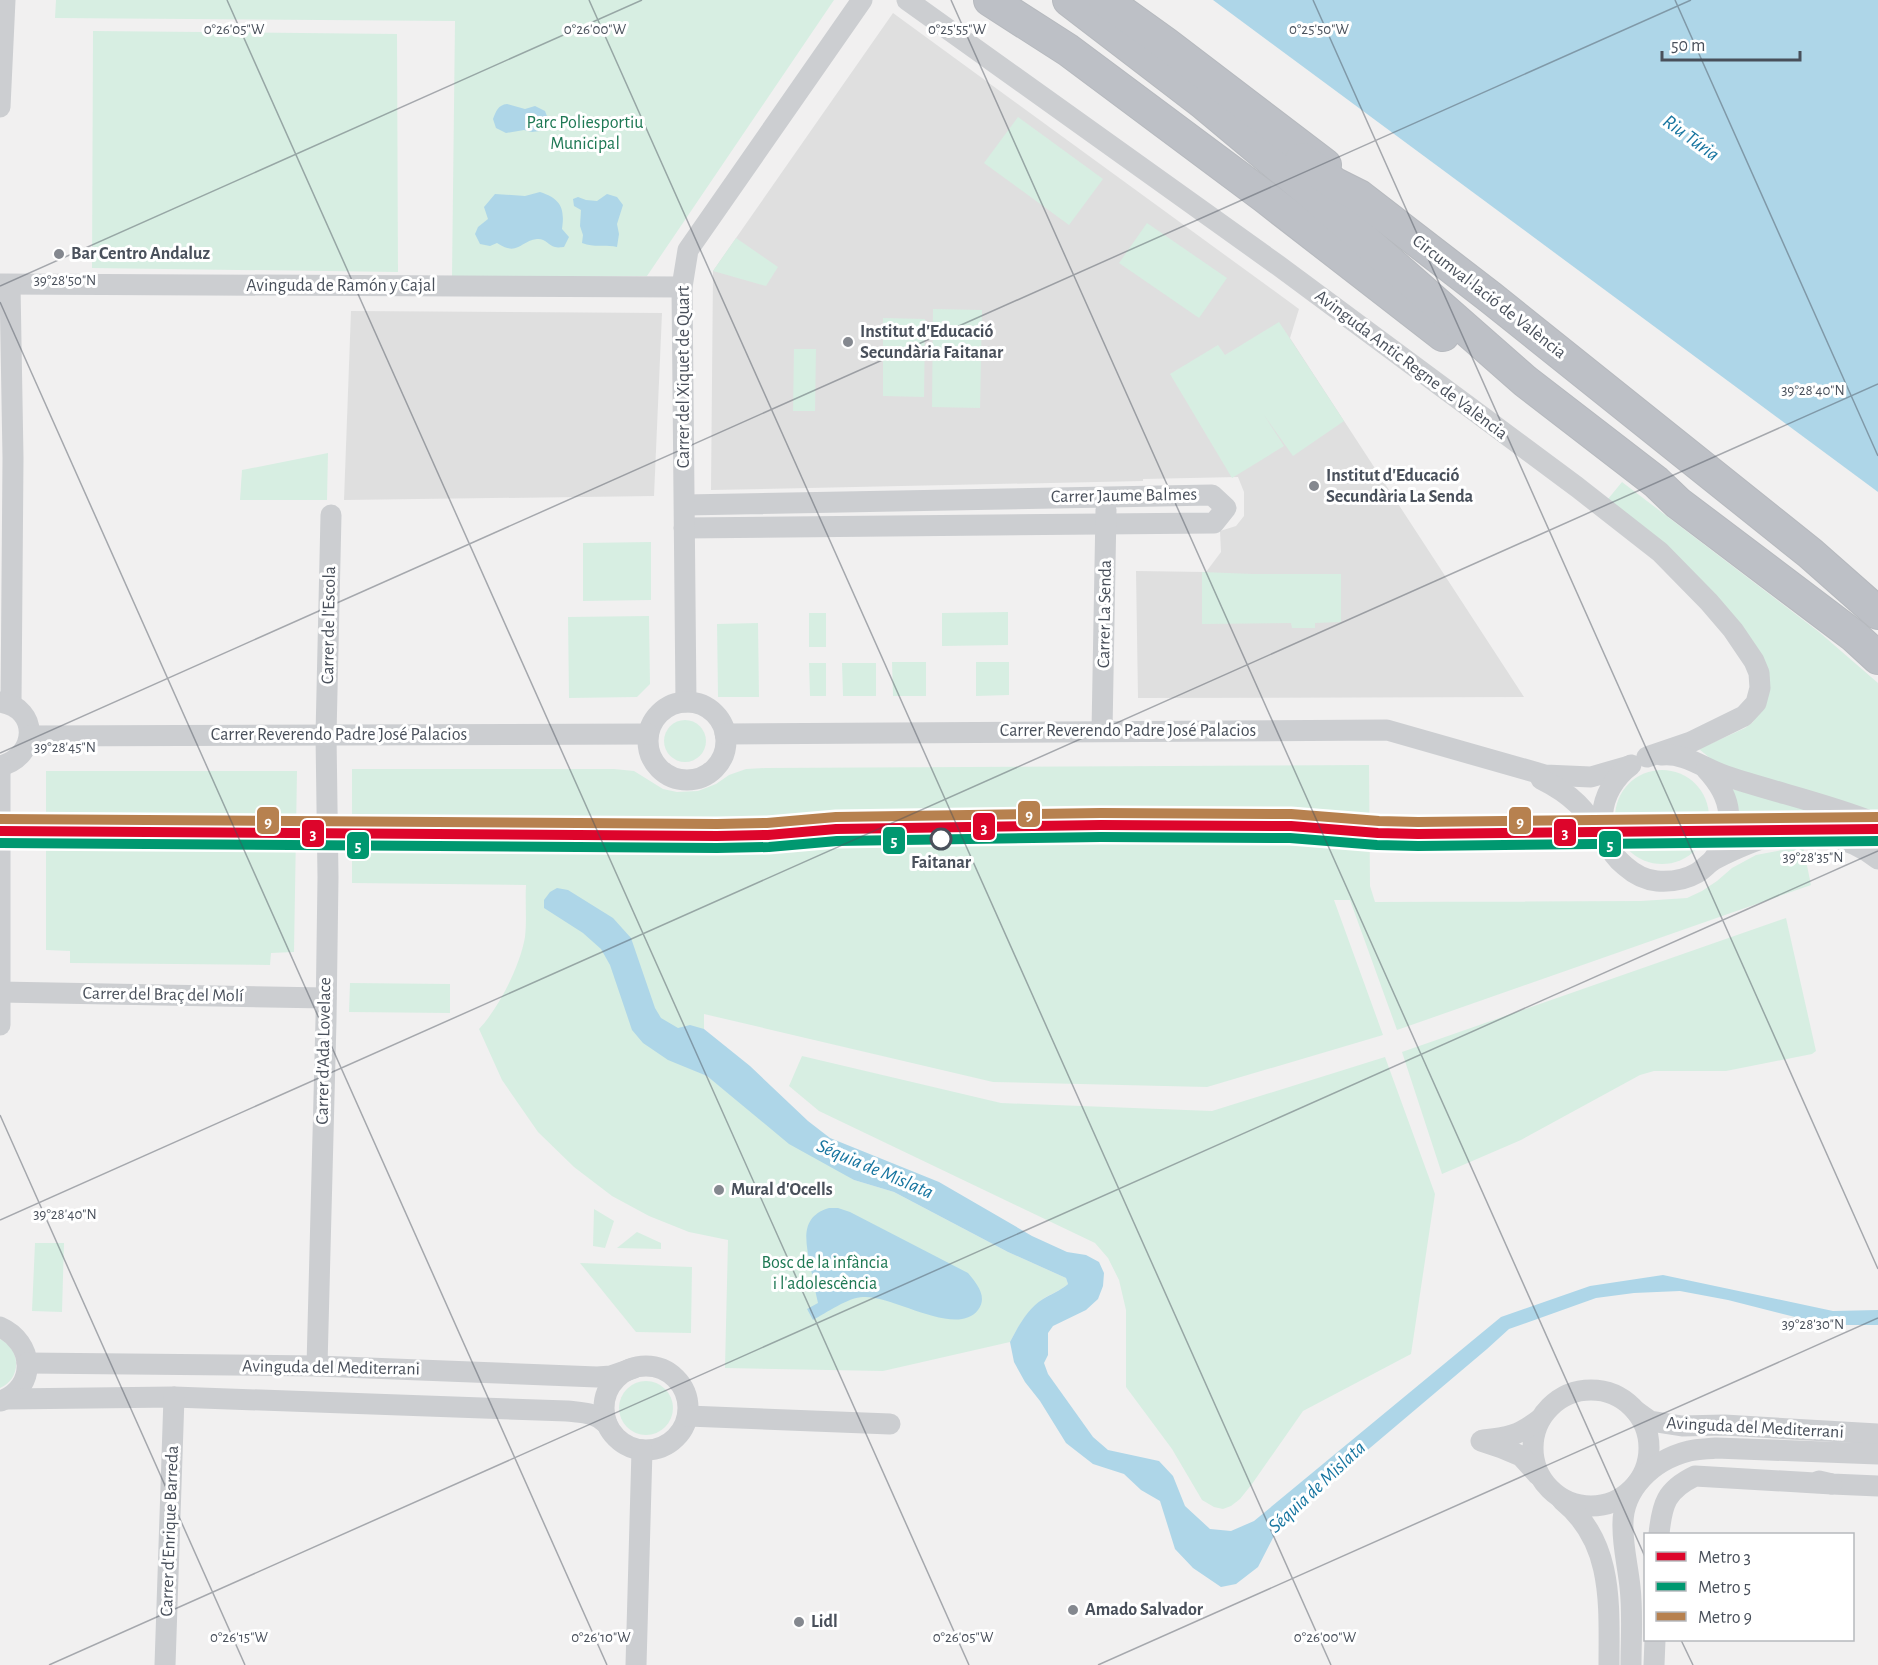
<svg xmlns="http://www.w3.org/2000/svg" width="1878" height="1665" font-family="'Alegreya Sans',sans-serif">
	<style>
		.education { fill: #dfdfdf }
		.green { fill: #d7eee2 }
		.water { fill: #aed6e8 }
		.lines { fill: none; stroke-linecap: round; stroke-linejoin: round }
		.highway-casing { stroke: #b6b9be; stroke-width: 34 }
		.minor { stroke: #ccced1; stroke-width: 21 }
		.highway { stroke: #bdc0c6; stroke-width: 32 }
		.metro-1-casing { stroke: #fff; stroke-width: 15 }
		.metro-2-casing { stroke: #fff; stroke-width: 15 }
		.metro-3-casing { stroke: #fff; stroke-width: 15 }
		.metro-1 { stroke: #dd052b; stroke-width: 10 }
		.metro-2 { stroke: #009870; stroke-width: 10 }
		.metro-3 { stroke: #b7814f; stroke-width: 10 }
		.ticks { fill: none; stroke: #49505b; stroke-width: 1.5; stroke-opacity: 0.45 }
		.poi-dot { fill: #84888f; stroke: #fff; stroke-width: 2 }
		.stop-dot { fill: #fff; stroke: #49505b; stroke-width: 3 }
		.labels { text-anchor: middle; dominant-baseline: central; stroke-width: 6; stroke-linejoin: round; paint-order: stroke }
		.park-label { font-size: 18px; fill: #1e7854; stroke: #fff }
		.poi-label { font-size: 18px; font-weight: bold; fill: #49505b; stroke: #fff; text-anchor: start }
		.street-label { font-size: 18px; fill: #49505b; stroke: #fff }
		.stop-label { font-size: 18px; font-weight: bold; fill: #49505b; stroke: #fff }
		.water-label { font-size: 20px; font-style: italic; fill: #1775a0; stroke: #fff }
		.ticks-label { font-size: 15px; text-anchor: middle; fill: #49505b; stroke: #fff; stroke-width: 6; stroke-linejoin: round; paint-order: stroke }
		.line-badge { stroke: #fff; stroke-width: 2 }
		.badge-label { font-size: 16px; text-anchor: middle; font-weight: bold; fill: #fff }
	</style>
	<rect width="100%" height="100%" fill="#f1f0f0"/>
	<g class="education">
		<polygon points="893,13 1299,309 1290,338 1524,697 1138,698 1136,571 1206,572 1221,552 1220,531 1236,526 1244,516 1244,492 1238,477 1143,479 1143,481 711,490 713,271"/>
		<polygon points="351,311 662,313 654,496 344,500"/>
	</g>
	<g class="green">
		<polygon points="56,0 834,0 647,276 452,277 455,21 55,18"/>
		<polygon points="93,31 397,34 398,272 92,268"/>
		<polygon points="1018,117 1103,179 1069,225 984,163"/>
		<polygon points="1147,223 1227,278 1199,318 1119,263"/>
		<polygon points="736,238 778,267 766,286 713,271"/>
		<polygon points="933,309 982,310 980,408 932,407"/>
		<polygon points="883,318 925,319 924,397 883,396"/>
		<polygon points="1279,322 1344,421 1293,456 1264,415 1284,446 1232,478 1170,374 1218,345 1225,355"/>
		<polygon points="794,349 816,349 815,411 793,411"/>
		<polygon points="328,453 327,500 240,500 242,470"/>
		<polygon points="1622,482 1819,632 1878,683 1878,818 1722,768 1699,749 1745,728 1753,722 1769,682 1608,499"/>
		<polygon points="651,542 651,600 583,601 583,543"/>
		<polygon points="1202,572 1253,574 1341,574 1341,622 1315,623 1315,628 1292,628 1291,623 1202,624"/>
		<polygon points="1008,612 1008,645 942,646 942,613"/>
		<rect x="809" y="613" width="17" height="34"/>
		<polygon points="649,616 650,684 637,697 569,698 568,617"/>
		<polygon points="758,623 759,697 718,697 717,624"/>
		<polygon points="892,662 926,662 926,696 893,696"/>
		<polygon points="976,662 1009,662 1009,695 976,696"/>
		<polygon points="809,663 826,663 826,696 810,696"/>
		<polygon points="842,663 876,663 876,696 843,696"/>
		<circle cx="685" cy="741" r="21"/>
		<path d="M 1369,765 L 1370,886 L 1375,902 L 1641,901 L 1687,898 L 1702,891 L 1717,881 L 1732,868 L 1756,855 L 1803,846 L 1811,885 L 1397,1030 L 1350,900 L 1334,900 L 1383,1035 L 1207,1087 L 993,1082 L 704,1014 L 704,1029 L 689,1068 L 707,1076 L 735,1098 L 854,1180 L 894,1192 L 1008,1252 L 1066,1278 L 1068,1284 C 1059,1292 1047,1295 1039,1302 C 1026,1313 1018,1327 1010,1342 L 883,1371 L 725,1368 L 728,1240 L 689,1232 L 649,1216 L 612,1196 L 574,1167 L 538,1132 L 502,1080 L 479,1029 C 499,1008 520,966 525,937 C 527,920 525,902 526,885 L 352,883 L 352,769 L 614,769 L 634,771 L 663,789 L 677,792 L 698,791 L 716,784 L 729,775 L 746,769 L 765,768 Z"/>
		<circle cx="1662" cy="817" r="47"/>
		<polygon points="46,771 297,771 294,952 271,953 270,965 70,963 70,951 46,950"/>
		<polygon points="1732,789 1806,808 1878,833 1878,849 1863,840 1736,842 1738,827"/>
		<polygon points="1786,918 1816,1051 1812,1054 1726,1071 1654,1071 1640,1075 1521,1140 1442,1174 1402,1052"/>
		<polygon points="350,983 450,984 450,1013 349,1012"/>
		<polygon points="802,1056 1001,1103 1212,1111 1385,1057 1435,1194 1411,1354 1303,1411 1252,1484 1240,1499 1231,1506 1223,1509 1214,1507 1202,1500 1172,1449 1126,1387 1126,1310 1119,1280 1108,1258 1095,1243 819,1111 789,1086"/>
		<polygon points="594,1209 614,1221 605,1248 593,1246"/>
		<polygon points="637,1232 661,1243 661,1249 617,1248"/>
		<polygon points="35,1243 64,1243 62,1312 32,1311"/>
		<polygon points="580,1263 692,1267 691,1333 636,1332"/>
		<path d="M 0,1339 C 21,1350 22,1378 0,1388 Z"/>
		<circle cx="646" cy="1408" r="27"/>
	</g>
	<g class="water">
		<polygon points="1213,0 1878,0 1878,492"/>
		<path d="M 507,104 L 525,109 L 535,106 L 545,111 L 548,119 L 545,126 L 540,131 L 532,132 L 524,130 L 506,133 L 496,128 L 493,119 C 496,111 498,105 507,104 Z"/>
		<path d="M 540,192 C 561,199 565,208 562,229 L 569,237 L 564,247 C 561,247 558,248 555,247 C 548,245 545,238 537,239 C 520,241 518,257 497,243 L 490,246 L 480,244 L 475,234 L 478,227 L 488,219 L 484,207 L 495,194 L 525,196 Z"/>
		<path d="M 607,194 L 617,197 L 623,205 L 617,224 L 619,234 L 617,247 C 603,244 595,248 582,243 L 583,235 L 580,226 L 581,210 L 574,206 L 573,199 L 578,197 L 586,200 L 597,201 Z"/>
		<path d="M 557,888 L 568,890 L 613,918 L 631,938 L 655,1008 L 661,1018 L 678,1028 L 690,1025 L 704,1029 L 750,1066 L 808,1121 L 830,1138 L 939,1182 L 1032,1236 L 1067,1252 L 1086,1255 L 1099,1262 L 1104,1273 L 1103,1286 L 1098,1299 L 1086,1310 L 1053,1326 L 1048,1333 L 1048,1355 L 1044,1363 L 1048,1374 L 1093,1437 L 1108,1450 L 1159,1461 L 1173,1476 L 1185,1506 L 1210,1529 L 1231,1531 L 1254,1521 L 1501,1317 L 1590,1286 L 1663,1275 L 1833,1311 L 1878,1310 L 1878,1325 L 1827,1325 L 1728,1300 L 1680,1291 L 1634,1293 L 1596,1298 L 1509,1329 L 1487,1349 L 1351,1464 L 1276,1532 L 1258,1567 L 1236,1584 L 1221,1587 L 1193,1568 L 1175,1549 L 1160,1501 L 1141,1490 L 1124,1474 L 1093,1464 L 1066,1443 L 1040,1401 L 1025,1382 L 1014,1362 L 1010,1342 C 1018,1327 1027,1309 1043,1299 C 1051,1294 1060,1291 1068,1284 L 1066,1278 L 1008,1252 L 894,1192 L 854,1180 L 789,1144 L 707,1076 L 668,1060 L 643,1043 L 632,1030 L 610,965 L 601,949 L 583,933 L 544,908 L 544,900 L 550,892 Z"/>
		<path d="M 829,1208 L 838,1208 L 850,1212 L 968,1273 C 977,1284 988,1297 978,1310 C 956,1338 894,1295 863,1297 C 849,1297 826,1313 813,1320 L 807,1309 L 818,1303 C 815,1290 813,1278 810,1265 C 806,1242 799,1217 829,1208 Z"/>
	</g>
	<g class="lines">
		<defs>
			<g id="highway">
				<polyline points="990,0 1068,50 1265,197 1443,335"/>
				<polyline points="1069,0 1202,102 1311,193 1525,381 1656,482 1678,503 1854,636 1878,658"/>
				<polyline points="1105,0 1165,43 1325,165"/>
				<polyline points="1302,159 1335,184 1359,196 1490,297 1810,553 1878,613"/>
			</g>
		</defs>
		<use href="#highway" class="highway-casing"/>
		<g class="minor">
			<polyline points="907,0 1279,266 1577,487 1660,552 1709,602 1733,630 1754,661 1759,673 1760,688 1756,703 1744,716 1691,742 1647,757"/>
			<polyline points="0,107 5,0"/>
			<polyline points="0,284 682,287"/>
			<polyline points="10,285 13,458 11,704"/>
			<polyline points="684,528 1214,523 1226,508 1212,495 685,505"/>
			<path d="M 0,702 C 40,708 38,757 0,766"/>
			<polyline points="686,702 682,287 688,250 862,0"/>
			<circle cx="687" cy="741" r="39"/>
			<polyline points="1102,731 1106,510"/>
			<polyline points="725,734 1387,730 1545,775 1591,777 1629,766"/>
			<polyline points="30,736 648,734"/>
			<path d="M 1661,755 C 1684,752 1705,769 1726,776 C 1777,793 1829,804 1878,824"/>
			<path d="M 1631,765 C 1597,790 1591,838 1625,866 C 1634,874 1645,880 1657,881 C 1671,882 1685,880 1697,873 C 1704,869 1708,863 1715,859 C 1729,852 1755,840 1770,837 C 1807,828 1848,835 1878,859"/>
			<path d="M 1706,769 C 1735,800 1735,826 1713,860"/>
			<path d="M 1541,779 C 1573,795 1585,809 1604,839"/>
			<polyline points="0,992 326,998"/>
			<polyline points="0,1025 0,766"/>
			<path d="M 0,1327 C 34,1342 38,1387 1,1401"/>
			<polyline points="27,1363 317,1366 597,1377 611,1376 634,1368"/>
			<polyline points="317,1366 326,1020 328,877 326,735 331,515"/>
			<circle cx="646" cy="1408" r="42"/>
			<circle cx="1591" cy="1448" r="58"/>
			<path d="M 8,1399 L 174,1397 L 567,1411 C 584,1413 594,1412 607,1424"/>
			<polyline points="1636,1411 1650,1421 1682,1426 1724,1425 1878,1434"/>
			<polyline points="688,1416 890,1424"/>
			<path d="M 1483,1440 C 1508,1438 1519,1435 1540,1419"/>
			<polyline points="1481,1441 1502,1448 1521,1456 1538,1475"/>
			<polyline points="1819,1481 1832,1484 1878,1486"/>
			<path d="M 1562,1500 C 1614,1542 1609,1604 1609,1665"/>
			<path d="M 1659,1534 C 1662,1504 1666,1490 1695,1476 L 1832,1484"/>
			<polyline points="165,1665 174,1397"/>
			<polyline points="636,1665 642,1450"/>
			<path d="M 1631,1665 C 1631,1639 1633,1613 1630,1587 C 1628,1567 1623,1548 1623,1528 C 1621,1489 1653,1460 1689,1451 C 1698,1449 1708,1449 1716,1448 L 1878,1454"/>
			<polyline points="1654,1665 1655,1640"/>
		</g>
		<use href="#highway" class="highway"/>
		<defs>
			<polyline id="metro-1" points="0,831 717,836 768,835 836,829 1101,825 1291,826 1378,833 1418,834 1878,829"/>
			<polyline id="metro-2" points="0,843 717,848 769,847 837,841 1101,837 1290,838 1377,845 1418,846 1878,841"/>
			<polyline id="metro-3" points="0,819 717,824 767,823 836,817 1101,813 1291,814 1379,821 1418,822 1878,817"/>
		</defs>
		<use href="#metro-1" class="metro-1-casing"/>
		<use href="#metro-2" class="metro-2-casing"/>
		<use href="#metro-3" class="metro-3-casing"/>
		<use href="#metro-1" class="metro-1"/>
		<use href="#metro-2" class="metro-2"/>
		<use href="#metro-3" class="metro-3"/>
	</g>
	<path class="ticks" d="M 227,0 L 969,1665M 589,0 L 1331,1665M 951,0 L 1646,1559M 1313,0 L 1878,1269M 1675,0 L 1878,456M 0,286 L 642,0M 0,302 L 607,1665M 0,753 L 1691,0M 0,1115 L 245,1665M 0,1220 L 1878,384M 1681,1640 L 1693,1665M 49,1665 L 1878,851M 1098,1665 L 1878,1318"/>
	<g class="poi-dot">
		<circle cx="59" cy="254" r="6"/>
		<circle cx="848" cy="342" r="6"/>
		<circle cx="1314" cy="486" r="6"/>
		<circle cx="719" cy="1190" r="6"/>
		<circle cx="1073" cy="1610" r="6"/>
		<circle cx="799" cy="1622" r="6"/>
	</g>
	<circle class="stop-dot" cx="941" cy="839" r="10"/>
	<g class="labels">
		<g class="park-label">
			<text x="585" y="123">Parc Poliesportiu<tspan x="585" dy="21">Municipal</tspan></text>
			<text x="825" y="1263">Bosc de la infància<tspan x="825" dy="21">i l'adolescència</tspan></text>
		</g>
		<g class="poi-label">
			<text x="71" y="254">Bar Centro Andaluz</text>
			<text x="860" y="332">Institut d'Educació<tspan x="860" dy="21">Secundària Faitanar</tspan></text>
			<text x="1326" y="476">Institut d'Educació<tspan x="1326" dy="21">Secundària La Senda</tspan></text>
			<text x="731" y="1190">Mural d'Ocells</text>
			<text x="1085" y="1610">Amado Salvador</text>
			<text x="811" y="1622">Lidl</text>
		</g>
		<g class="street-label">
			<text x="341" y="286">Avinguda de Ramón y Cajal</text>
			<text transform="translate(1489 297) rotate(38)">Circumval·lació de València</text>
			<text transform="translate(1411 365) rotate(37)">Avinguda Antic Regne de València</text>
			<text transform="translate(684 377) rotate(-90)">Carrer del Xiquet de Quart</text>
			<text transform="translate(1124 496) rotate(-1)">Carrer Jaume Balmes</text>
			<text transform="translate(1105 614) rotate(-89)">Carrer La Senda</text>
			<text transform="translate(329 625) rotate(-89)">Carrer de l'Escola</text>
			<text x="1128" y="731">Carrer Reverendo Padre José Palacios</text>
			<text x="339" y="735">Carrer Reverendo Padre José Palacios</text>
			<text transform="translate(163 995) rotate(1)">Carrer del Braç del Molí</text>
			<text transform="translate(324 1051) rotate(-89)">Carrer d'Ada Lovelace</text>
			<text transform="translate(331 1368) rotate(1)">Avinguda del Mediterrani</text>
			<text transform="translate(1755 1428) rotate(3)">Avinguda del Mediterrani</text>
			<text transform="translate(170 1531) rotate(-88)">Carrer d'Enrique Barreda</text>
		</g>
		<g class="stop-label">
			<text x="941" y="863">Faitanar</text>
		</g>
		<g class="water-label">
			<text transform="translate(1691 138) rotate(36)">Riu Túria</text>
			<text transform="translate(875 1169) rotate(23)">Séquia de Mislata</text>
			<text transform="translate(1317 1487) rotate(-43)">Séquia de Mislata</text>
		</g>
	</g>
	<g class="ticks-label">
		<text x="234" y="34">0°26'05"W</text>
		<text x="595" y="34">0°26'00"W</text>
		<text x="957" y="34">0°25'55"W</text>
		<text x="1319" y="34">0°25'50"W</text>
		<text x="65" y="285">39°28'50"N</text>
		<text x="1813" y="395">39°28'40"N</text>
		<text x="65" y="752">39°28'45"N</text>
		<text x="1813" y="862">39°28'35"N</text>
		<text x="65" y="1219">39°28'40"N</text>
		<text x="1813" y="1329">39°28'30"N</text>
		<text x="239" y="1642">0°26'15"W</text>
		<text x="601" y="1642">0°26'10"W</text>
		<text x="963" y="1642">0°26'05"W</text>
		<text x="1325" y="1642">0°26'00"W</text>
	</g>
	<g class="line-badge">
		<rect x="1017" y="800" width="24" height="28" rx="6" fill="#b7814f"/>
		<rect x="256" y="806" width="24" height="29" rx="6" fill="#b7814f"/>
		<rect x="1508" y="806" width="24" height="29" rx="6" fill="#b7814f"/>
		<rect x="972" y="812" width="24" height="29" rx="6" fill="#dd052b"/>
		<rect x="1553" y="818" width="24" height="29" rx="6" fill="#dd052b"/>
		<rect x="301" y="819" width="24" height="29" rx="6" fill="#dd052b"/>
		<rect x="882" y="826" width="24" height="29" rx="6" fill="#009870"/>
		<rect x="1598" y="830" width="24" height="28" rx="6" fill="#009870"/>
		<rect x="346" y="831" width="24" height="29" rx="6" fill="#009870"/>
	</g>
	<g class="badge-label">
		<text x="1029" y="820">9</text>
		<text x="268" y="827">9</text>
		<text x="1520" y="827">9</text>
		<text x="984" y="833">3</text>
		<text x="1565" y="838">3</text>
		<text x="313" y="839">3</text>
		<text x="894" y="846">5</text>
		<text x="1610" y="850">5</text>
		<text x="358" y="851">5</text>
	</g>
	<rect x="1644" y="1533" width="210" height="108" fill="#ffffff" stroke="#b6b9bd" stroke-width="1.5"/>
	<rect x="1656" y="1552" width="30" height="9" fill="#dd052b" stroke="#b6b9bd" stroke-width="1.5"/>
	<text x="1698" y="1563" font-size="18" fill="#49505b">Metro 3</text>
	<rect x="1656" y="1582" width="30" height="9" fill="#009870" stroke="#b6b9bd" stroke-width="1.5"/>
	<text x="1698" y="1593" font-size="18" fill="#49505b">Metro 5</text>
	<rect x="1656" y="1612" width="30" height="9" fill="#b7814f" stroke="#b6b9bd" stroke-width="1.5"/>
	<text x="1698" y="1623" font-size="18" fill="#49505b">Metro 9</text>
	<path d="M1662 51v9h138v-9" fill="none" stroke="#49505b" stroke-width="3"/>
	<text x="1671" y="51" font-size="18" fill="#49505b" stroke="#ffffff" stroke-width="4.5" paint-order="stroke">50 m</text>
</svg>
